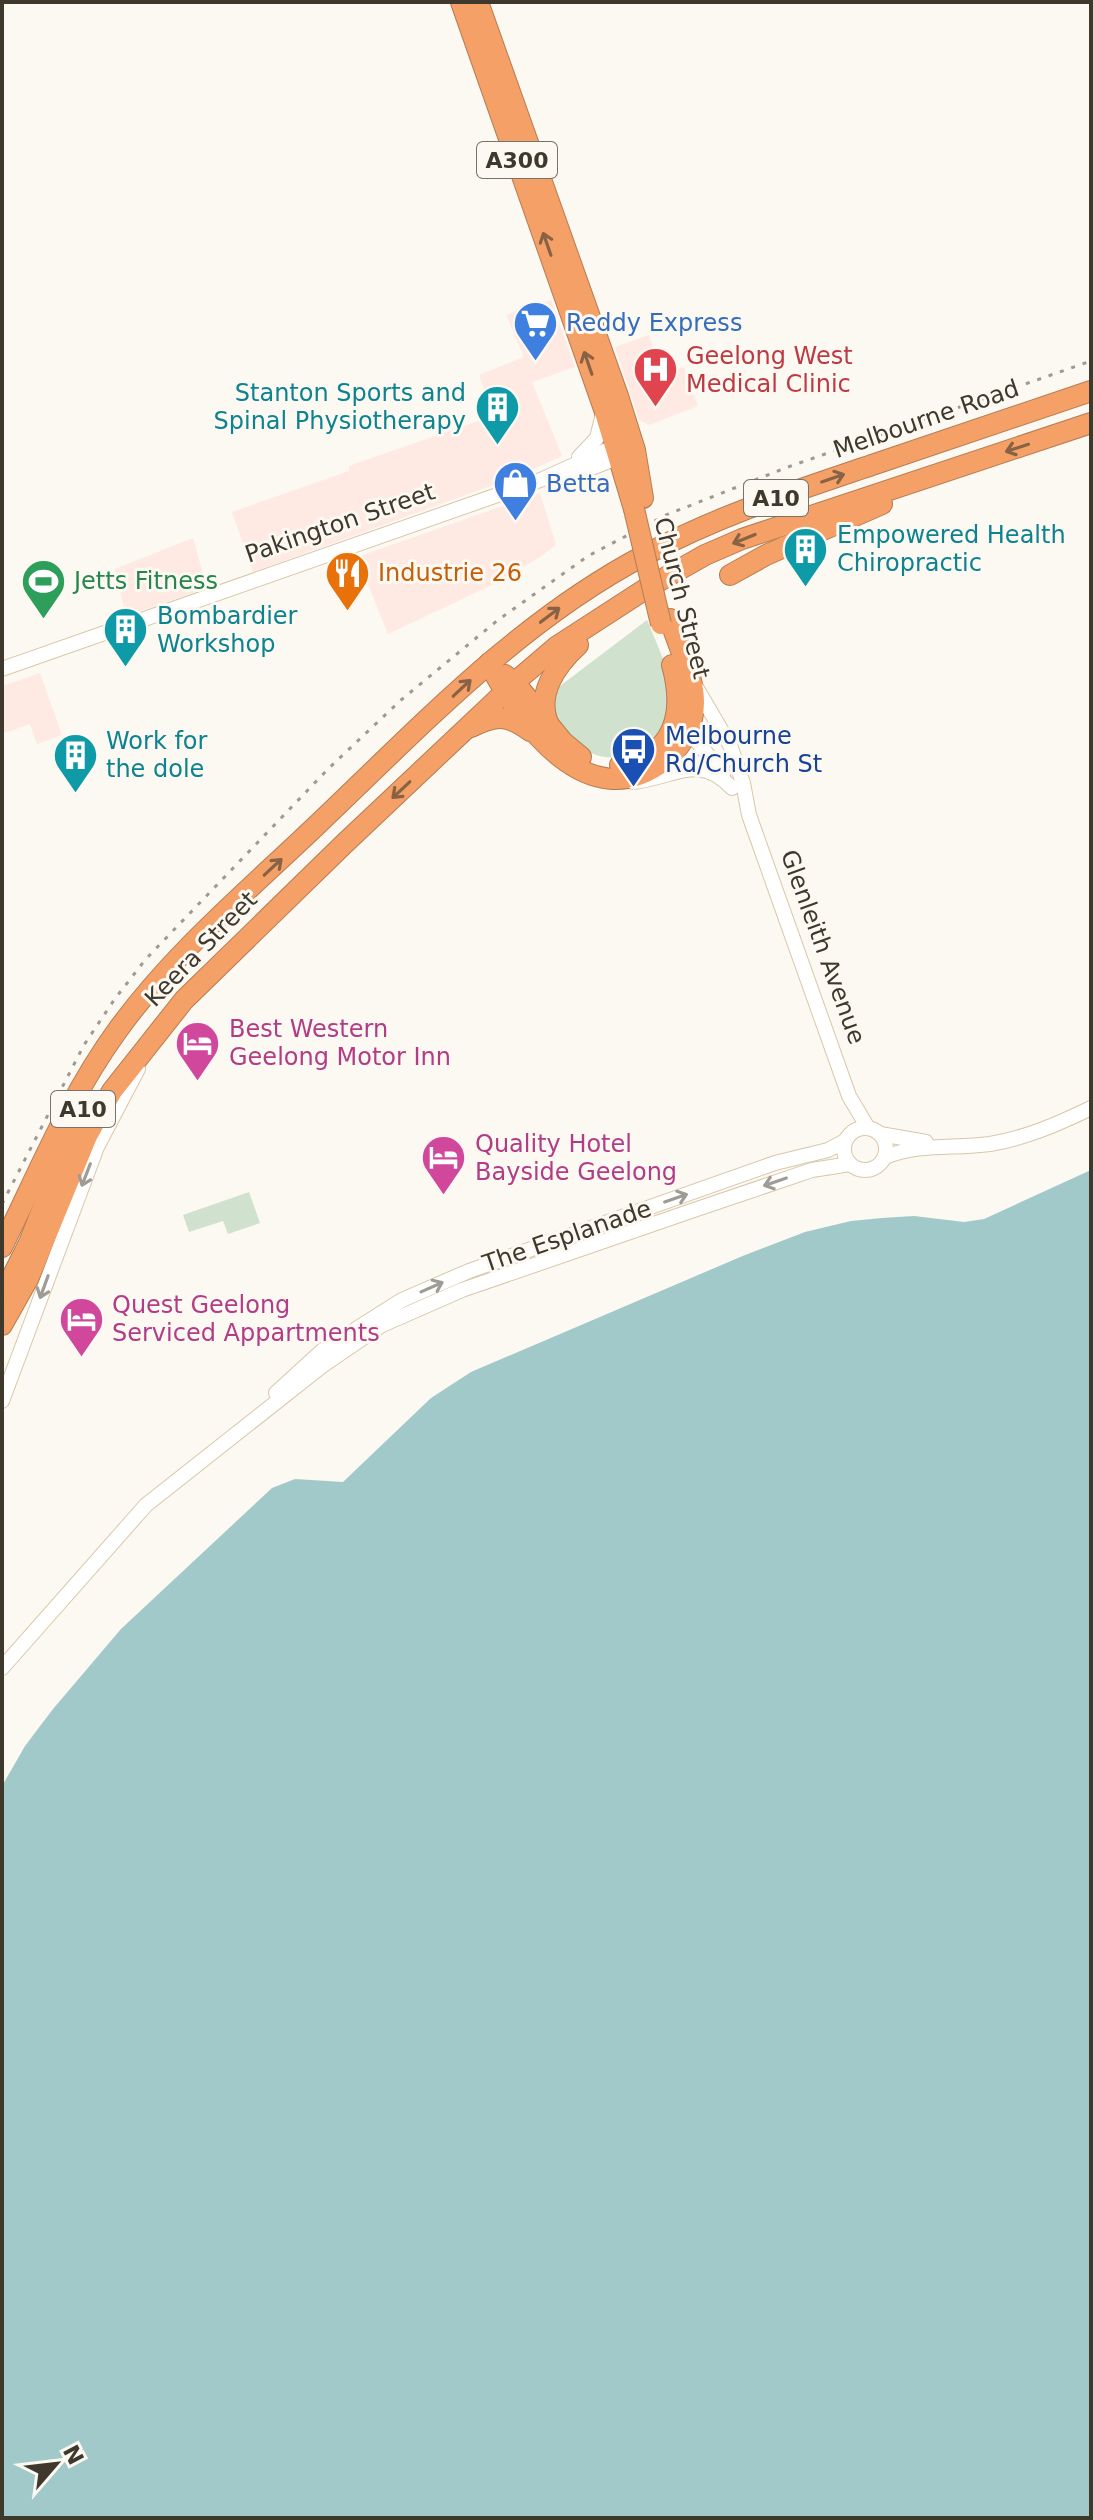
<svg xmlns="http://www.w3.org/2000/svg" width="1093" height="2520" font-family="'DejaVu Sans',sans-serif">
	<style>
		.commercial { fill: #feeae3 }
		.green { fill: #d0e2cd }
		.water { fill: #a2c9c9 }
		.lines { fill: none; stroke-linecap: round; stroke-linejoin: round }
		.secondary-casing { stroke: #d9c7a9; stroke-width: 16 }
		.highway-casing { stroke: #b57c52; stroke-width: 22 }
		.secondary { stroke: #fff; stroke-width: 14 }
		.highway { stroke: #f5a067; stroke-width: 20 }
		.rail { stroke: #9f9a91; stroke-width: 3; stroke-dasharray: 4 8; stroke-linecap: butt }
		.highway-bridge-casing { stroke: #b57c52; stroke-width: 22; stroke-linecap: butt }
		.highway-bridge { stroke: #f5a067; stroke-width: 20 }
		.oneway { stroke: #886244 }
		.oneway2 { stroke: #9f9c96 }
		.labels { text-anchor: middle; dominant-baseline: central; stroke-width: 6; stroke-linejoin: round; paint-order: stroke }
		.shield { fill: #fcf8f2; stroke: #787267; stroke-width: 2 }
		.shield-label { font-size: 22px; font-weight: bold; fill: #3f382c }
		.shop-label { font-size: 24px; fill: #366cbe; stroke: #fcf8f2; text-anchor: start }
		.health-label { font-size: 24px; fill: #be3a42; stroke: #fcf8f2; text-anchor: start }
		.culture-label { font-size: 24px; fill: #0d838f; stroke: #fcf8f2; text-anchor: start }
		.street-label { font-size: 24px; fill: #3f382c; stroke: #fcf8f2 }
		.food-label { font-size: 24px; fill: #c56008; stroke: #fcf8f2; text-anchor: start }
		.leisure-label { font-size: 24px; fill: #27864d; stroke: #fcf8f2; text-anchor: start }
		.transit-label { font-size: 24px; fill: #164399; stroke: #fcf8f2; text-anchor: start }
		.hotel-label { font-size: 24px; fill: #b23c85; stroke: #fcf8f2; text-anchor: start }
	</style>
	<rect width="100%" height="100%" fill="#fcf8f2"/>
	<g class="commercial">
		<polygon points="551,300 575,367 532,382 562,456 518,476 253,572 232,512 349,471 349,466 493,416 479,375 524,357 506,315"/>
		<polygon points="649,335 662,374 684,367 698,406 649,425 639,420 615,347"/>
		<polygon points="540,493 556,545 540,557 492,585 388,634 357,557"/>
		<polygon points="193,538 207,588 126,616 115,569"/>
		<polygon points="40,673 62,735 37,744 30,724 2,734 2,686"/>
	</g>
	<g class="green">
		<path d="M 647,620 C 656,643 671,671 671,696 C 671,736 629,770 591,753 C 574,746 563,729 551,715 L 552,692 Z"/>
		<polygon points="249,1192 260,1223 228,1234 223,1221 189,1232 183,1215"/>
	</g>
	<polygon class="water" points="1091,1170 1091,2518 2,2518 2,1786 25,1746 53,1709 121,1629 272,1488 295,1479 343,1482 431,1398 471,1372 745,1255 805,1232 851,1221 882,1218 914,1216 964,1222 984,1219"/>
	<g class="lines">
		<defs>
			<g id="secondary">
				<polyline points="579,457 597,438 603,414"/>
				<polyline points="564,473 579,473 619,457"/>
				<polyline points="2,669 543,479 616,446"/>
				<polyline points="696,687 730,745 743,783 749,815 849,1096 868,1128"/>
				<polyline points="688,730 723,774"/>
				<path d="M 633,782 C 674,778 698,752 732,788"/>
				<circle cx="865" cy="1149" r="21"/>
				<polyline points="880,1134 926,1142"/>
				<path d="M 885,1157 C 920,1143 953,1149 990,1144 C 1026,1138 1058,1124 1091,1108"/>
				<polyline points="276,1393 323,1350 402,1300 469,1271 775,1163 828,1150 845,1141"/>
				<polyline points="2,1401 97,1147 138,1069"/>
				<polyline points="2,1668 146,1505 322,1366 382,1325 462,1290 697,1209 812,1170 850,1164"/>
			</g>
			<g id="highway">
				<polyline points="461,2 604,409 634,509"/>
				<polyline points="478,2 618,396 635,450 643,498"/>
				<polyline points="730,575 766,555 882,504"/>
				<path d="M 489,663 C 520,724 589,820 665,760 C 683,746 694,725 694,702 C 694,675 677,645 670,619"/>
				<polyline points="505,675 515,683 563,742 581,757"/>
				<path d="M 549,725 C 535,695 556,665 578,645"/>
				<path d="M 471,727 C 496,715 507,714 530,731"/>
				<path d="M 620,765 C 676,756 685,712 672,665"/>
				<path d="M 2,1247 C 38,1174 69,1097 117,1031 C 173,953 249,890 318,824 C 420,727 519,621 645,555 C 717,516 795,491 872,465 C 945,441 1018,416 1091,391"/>
				<polyline points="2,1297 29,1243 73,1131"/>
				<polyline points="2,1325 29,1277 87,1136 112,1091 184,1000 345,843 522,676 556,647 647,588 705,555 742,539 1091,423"/>
			</g>
		</defs>
		<use href="#secondary" class="secondary-casing"/>
		<use href="#highway" class="highway-casing"/>
		<use href="#secondary" class="secondary"/>
		<use href="#highway" class="highway"/>
		<polyline class="rail" points="2,1204 84,1045 114,1000 145,960 329,768 401,700 498,620 588,556 666,515 788,467 1091,361"/>
		<defs>
			<polyline id="highway-bridge" points="634,509 661,624"/>
		</defs>
		<use href="#highway-bridge" class="highway-bridge-casing"/>
		<use href="#highway-bridge" class="highway-bridge"/>
	</g>
	<defs><path id="oneway-shaft" d="M-6 0H5M1.5-3L5.5 0L1.5 3" fill="none" stroke-width="1.6" stroke-linecap="round" stroke-linejoin="round" transform="scale(2)"/></defs>
	<g class="oneway">
		<use href="#oneway-shaft" transform="translate(547 244) rotate(-109)"/>
		<use href="#oneway-shaft" transform="translate(588 363) rotate(-109)"/>
		<use href="#oneway-shaft" transform="translate(1017 448) rotate(162)"/>
		<use href="#oneway-shaft" transform="translate(833 478) rotate(-19)"/>
		<use href="#oneway-shaft" transform="translate(744 539) rotate(158)"/>
		<use href="#oneway-shaft" transform="translate(550 615) rotate(-37)"/>
		<use href="#oneway-shaft" transform="translate(462 688) rotate(-43)"/>
		<use href="#oneway-shaft" transform="translate(401 790) rotate(137)"/>
		<use href="#oneway-shaft" transform="translate(273 867) rotate(-43)"/>
	</g>
	<g class="oneway2">
		<use href="#oneway-shaft" transform="translate(86 1175) rotate(111)"/>
		<use href="#oneway-shaft" transform="translate(775 1182) rotate(161)"/>
		<use href="#oneway-shaft" transform="translate(676 1198) rotate(-19)"/>
		<use href="#oneway-shaft" transform="translate(44 1287) rotate(110)"/>
		<use href="#oneway-shaft" transform="translate(432 1287) rotate(-24)"/>
	</g>
	<defs>
		<symbol id="supermarket-pin" viewBox="-11 -11 22 30"><path d="M0 17L-7.5 6A9.5 9.5 0 1 1 7.5 6Z" fill="#3f7fe0" stroke="#fcf8f2"/><path d="M-6-5.5h2.5l.6 2H6L4.5 2H-2.5L-4.4-4H-6ZM-1.5 3.2a1.3 1.3 0 1 0 .1 0ZM3 3.2a1.3 1.3 0 1 0 .1 0Z" fill="#fff"/></symbol>
		<symbol id="hospital-pin" viewBox="-11 -11 22 30"><path d="M0 17L-7.5 6A9.5 9.5 0 1 1 7.5 6Z" fill="#e0444e" stroke="#fcf8f2"/><path d="M-5-5h3v3.5h4V-5h3V5h-3V1.5h-4V5h-3Z" fill="#fff"/></symbol>
		<symbol id="building-pin" viewBox="-11 -11 22 30"><path d="M0 17L-7.5 6A9.5 9.5 0 1 1 7.5 6Z" fill="#0f9aa8" stroke="#fcf8f2"/><path d="M-4-6H4V6H1V3H-1V6H-4ZM-2.5-4.3h1.7v1.8h-1.7ZM.8-4.3h1.7v1.8H.8ZM-2.5-1h1.7V.8h-1.7ZM.8-1h1.7V.8H.8Z" fill="#fff"/></symbol>
		<symbol id="shop-pin" viewBox="-11 -11 22 30"><path d="M0 17L-7.5 6A9.5 9.5 0 1 1 7.5 6Z" fill="#3f7fe0" stroke="#fcf8f2"/><path d="M-5-2.5h2.3a2.7 3.5 0 0 1 5.4 0H5L5.5 6h-11ZM-1.5-2.5h3a1.5 2.3 0 0 0-3 0Z" fill="#fff"/></symbol>
		<symbol id="restaurant-pin" viewBox="-11 -11 22 30"><path d="M0 17L-7.5 6A9.5 9.5 0 1 1 7.5 6Z" fill="#e8710a" stroke="#fcf8f2"/><path d="M-5-6h1v4h1v-4h1v4h1v-4h1v5L-1.5 .5V6h-2V.5L-5-1ZM5-6V6H3V1.5H1.5Q1.5-4 5-6Z" fill="#fff"/></symbol>
		<symbol id="stadium-pin" viewBox="-11 -11 22 30"><path d="M0 17L-7.5 6A9.5 9.5 0 1 1 7.5 6Z" fill="#2e9e5b" stroke="#fcf8f2"/><path d="M0-5a6.5 5 0 1 0 0 10a6.5 5 0 1 0 0-10ZM-3.5-1.8h7v3.6h-7Z" fill="#fff"/></symbol>
		<symbol id="bus-pin" viewBox="-11 -11 22 30"><path d="M0 17L-7.5 6A9.5 9.5 0 1 1 7.5 6Z" fill="#1a4fb4" stroke="#fcf8f2"/><path d="M-5-6H5V4H4V6H2V4H-2V6H-4V4H-5ZM-3.5-4V0h7V-4ZM-3.5 1.2v1.5H-2V1.2ZM2 1.2v1.5H3.5V1.2Z" fill="#fff"/></symbol>
		<symbol id="hotel-pin" viewBox="-11 -11 22 30"><path d="M0 17L-7.5 6A9.5 9.5 0 1 1 7.5 6Z" fill="#d1479c" stroke="#fcf8f2"/><path d="M-6-4.5h1.5V1H6V5H4.5V3h-9V5H-6ZM-4 0a1.8 1.8 0 1 1 3.6 0ZM.5 0V-2.5h3Q6-2.5 6 0Z" fill="#fff"/></symbol>
	</defs>
	<g fill-rule="evenodd">
		<use href="#supermarket-pin" x="510" y="298" width="51" height="69"/>
		<use href="#hospital-pin" x="630" y="344" width="51" height="69"/>
		<use href="#building-pin" x="472" y="382" width="51" height="69"/>
		<use href="#shop-pin" x="490" y="458" width="51" height="69"/>
		<use href="#building-pin" x="780" y="524" width="51" height="69"/>
		<use href="#restaurant-pin" x="322" y="548" width="51" height="69"/>
		<use href="#stadium-pin" x="18" y="556" width="51" height="69"/>
		<use href="#building-pin" x="100" y="604" width="51" height="69"/>
		<use href="#bus-pin" x="608" y="724" width="51" height="69"/>
		<use href="#building-pin" x="50" y="730" width="51" height="69"/>
		<use href="#hotel-pin" x="172" y="1018" width="51" height="69"/>
		<use href="#hotel-pin" x="418" y="1132" width="51" height="69"/>
		<use href="#hotel-pin" x="56" y="1294" width="51" height="69"/>
	</g>
	<g class="labels">
		<g class="shield">
			<rect x="477" y="142" width="80" height="36" rx="6"/>
			<rect x="744" y="480" width="64" height="36" rx="6"/>
			<rect x="51" y="1091" width="64" height="36" rx="6"/>
		</g>
		<g class="shield-label">
			<text x="517" y="160">A300</text>
			<text x="776" y="498">A10</text>
			<text x="83" y="1109">A10</text>
		</g>
		<g class="shop-label">
			<text x="566" y="323">Reddy Express</text>
			<text x="546" y="484">Betta</text>
		</g>
		<g class="health-label">
			<text x="686" y="356">Geelong West<tspan x="686" dy="28">Medical Clinic</tspan></text>
		</g>
		<g class="culture-label">
			<text x="466" y="393" text-anchor="end">Stanton Sports and<tspan x="466" dy="28">Spinal Physiotherapy</tspan></text>
			<text x="837" y="535">Empowered Health<tspan x="837" dy="28">Chiropractic</tspan></text>
			<text x="157" y="616">Bombardier<tspan x="157" dy="28">Workshop</tspan></text>
			<text x="106" y="741">Work for<tspan x="106" dy="28">the dole</tspan></text>
		</g>
		<g class="street-label">
			<text transform="translate(926 419) rotate(-19)">Melbourne Road</text>
			<text transform="translate(340 523) rotate(-19)">Pakington Street</text>
			<text transform="translate(682 598) rotate(76)">Church Street</text>
			<text transform="translate(823 947) rotate(70)">Glenleith Avenue</text>
			<text transform="translate(201 949) rotate(-46)">Keera Street</text>
			<text transform="translate(567 1236) rotate(-19)">The Esplanade</text>
		</g>
		<g class="food-label">
			<text x="378" y="573">Industrie 26</text>
		</g>
		<g class="leisure-label">
			<text x="74" y="581">Jetts Fitness</text>
		</g>
		<g class="transit-label">
			<text x="665" y="736">Melbourne<tspan x="665" dy="28">Rd/Church St</tspan></text>
		</g>
		<g class="hotel-label">
			<text x="229" y="1029">Best Western<tspan x="229" dy="28">Geelong Motor Inn</tspan></text>
			<text x="475" y="1144">Quality Hotel<tspan x="475" dy="28">Bayside Geelong</tspan></text>
			<text x="112" y="1305">Quest Geelong<tspan x="112" dy="28">Serviced Appartments</tspan></text>
		</g>
	</g>
	<rect width="1093" height="2520" fill="none" stroke="#3f382c" stroke-width="8"/>
	<g transform="translate(56 2464) rotate(62)" stroke="#fcf8f2" stroke-width="6" paint-order="stroke">
	<path d="M0-6L14 30L0 20L-14 30Z" fill="#3f382c"/>
	<text y="-12" font-size="22" font-weight="bold" text-anchor="middle" fill="#3f382c">N</text>
	</g>
</svg>
